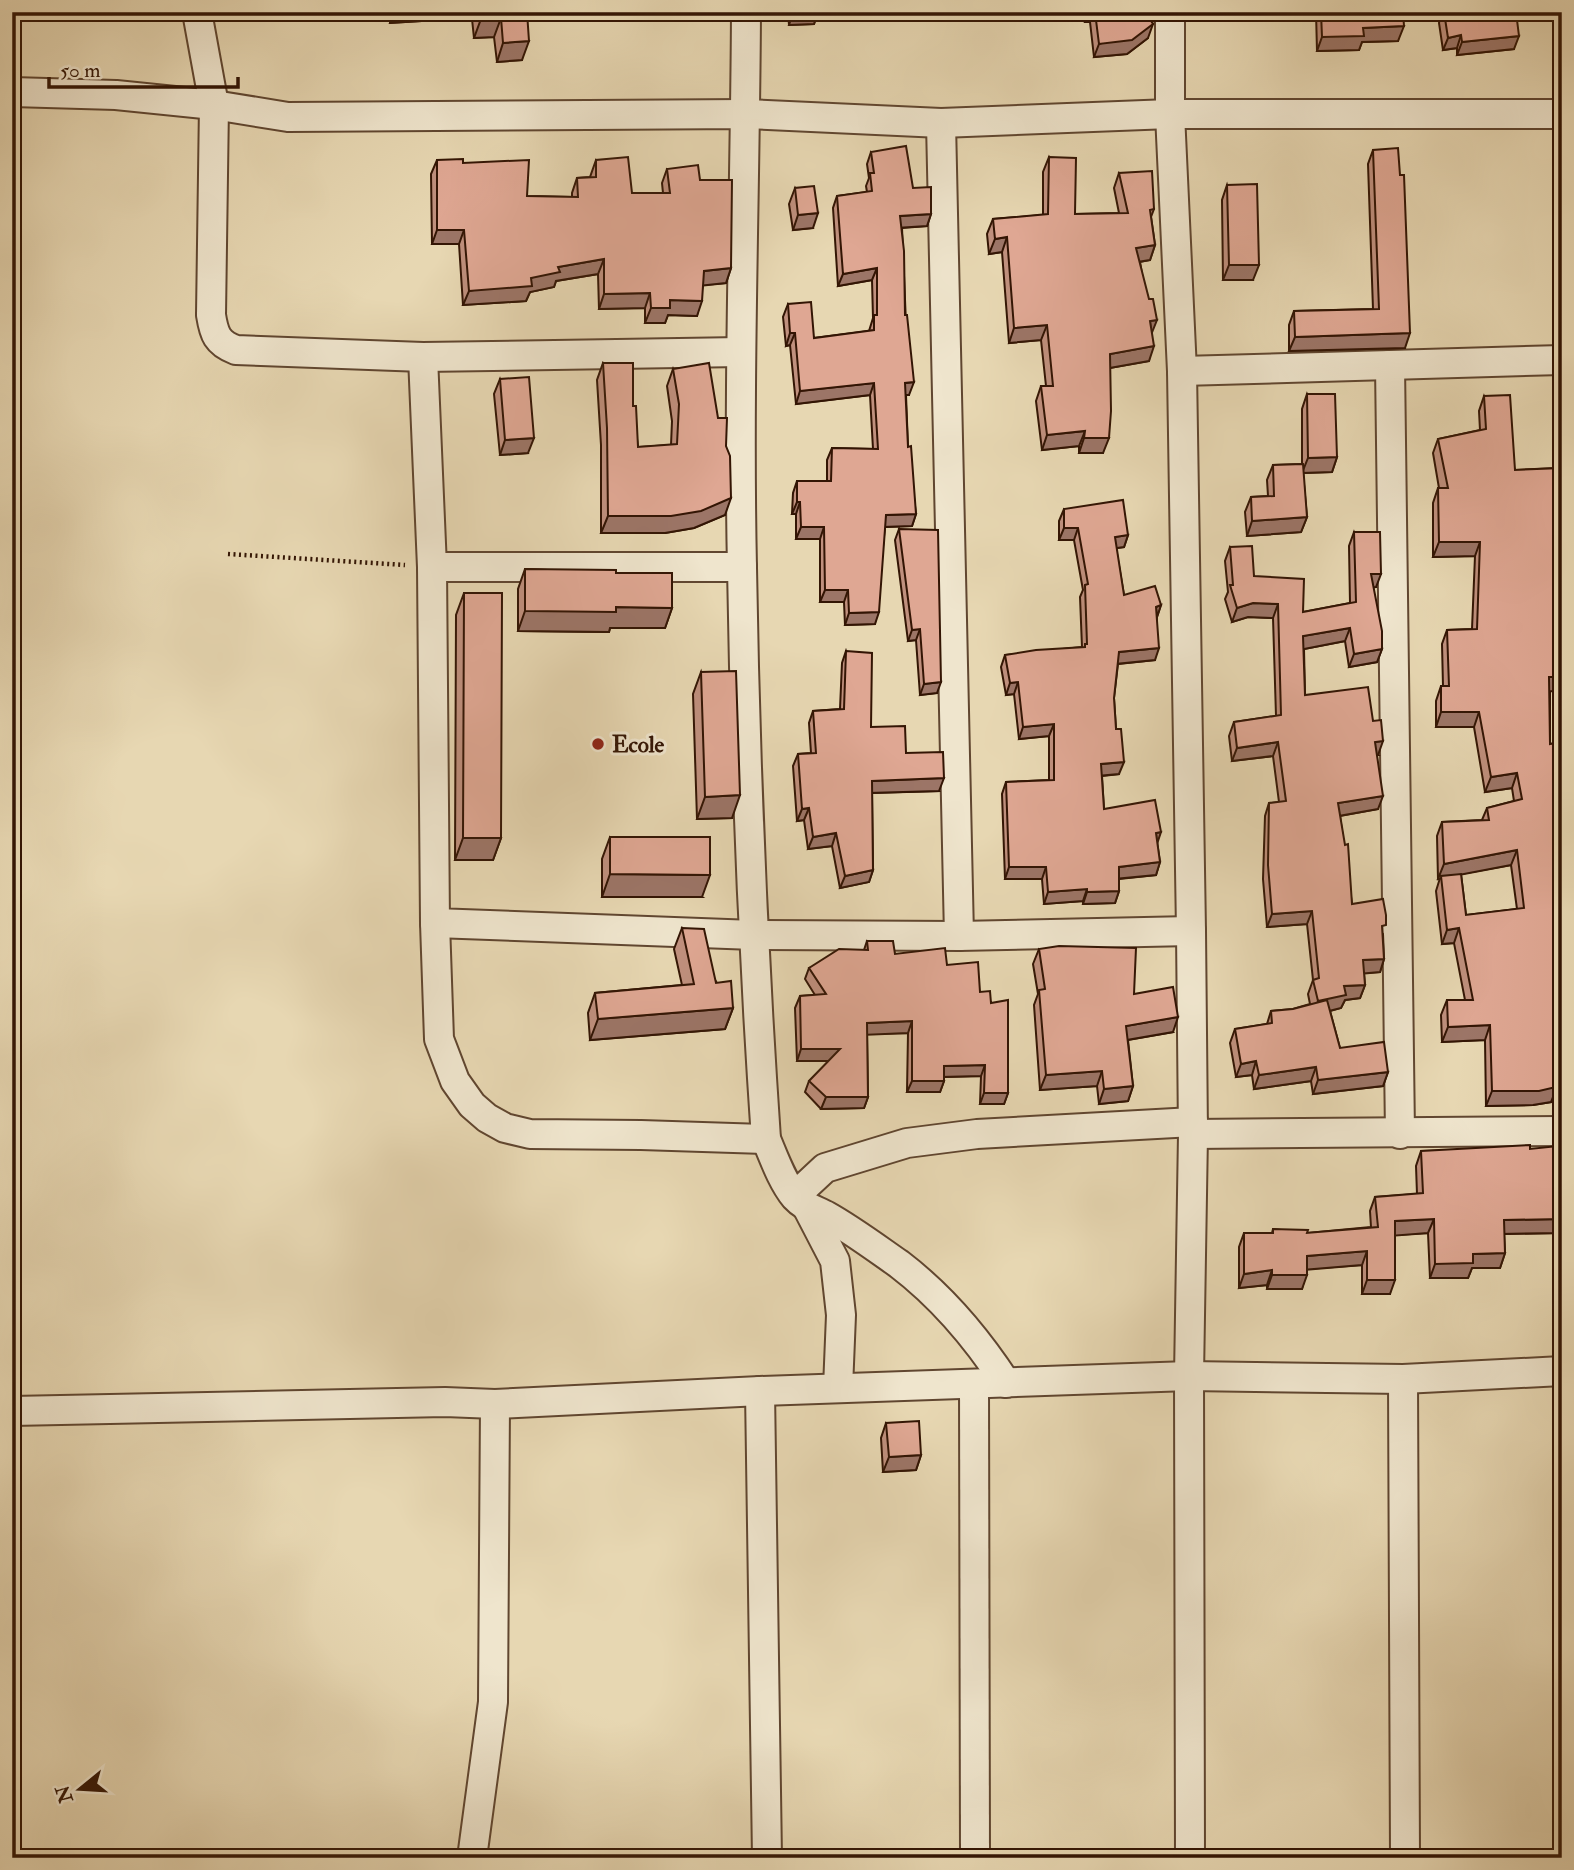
<svg xmlns="http://www.w3.org/2000/svg" width="1574" height="1870" font-family="'IM FELL Double Pica',serif">
	<style>
		.lines { fill: none; stroke-linecap: round; stroke-linejoin: round }
		.street-casing { stroke: #604630; stroke-width: 32 }
		.path { stroke: #331504; stroke-width: 4.5; stroke-dasharray: 2 3.5; stroke-linecap: butt }
		.street { stroke: #efe5cd; stroke-width: 28 }
		.wall { fill: #c0907e; stroke: #331504; stroke-width: 2; fill-rule: evenodd }
		.shaded-wall { fill: #9c7567; stroke: #331504; stroke-width: 2 }
		.building { fill: #dfa793; stroke: #331504; stroke-width: 2 }
		.poi-dot { fill: #8f2418; stroke: #efe5cd; stroke-width: 2.5 }
		.labels { text-anchor: middle; dominant-baseline: central; stroke-width: 6; stroke-linejoin: round; paint-order: stroke }
		.poi-label { font-size: 23px; font-weight: bold; fill: #331504; stroke: #efe5cd; text-anchor: start }
	</style>
	<rect width="100%" height="100%" fill="#e7d7b2"/>
	<filter id="stains"><feTurbulence type="fractalNoise" baseFrequency=".00286" numOctaves="4"/><feColorMatrix values="0 0 0 0 .2 0 0 0 0 .09 0 0 0 0 .02 0 0 0 .5 -.17"/></filter>
	<radialGradient id="worn" r=".72"><stop offset=".6" stop-color="#630" stop-opacity="0"/><stop offset="1" stop-color="#630" stop-opacity=".3"/></radialGradient>
	<g class="lines">
		<defs>
			<g id="street">
				<path d="M 197,12 L 214,105 L 211,315 C 214,334 217,343 236,350 L 423,357 L 741,352"/>
				<path d="M 746,12 C 745,197 738,382 742,568 C 745,758 753,949 766,1139 C 774,1158 782,1181 795,1197 C 804,1207 816,1210 827,1216 C 852,1230 876,1248 899,1264 C 941,1296 978,1340 1006,1383"/>
				<polyline points="1170,12 1170,114 1182,371 1191,931 1193,1134 1189,1376 1190,1858"/>
				<polyline points="12,92 116,95 214,105 288,117 746,114 941,123 1170,114 1562,114"/>
				<polyline points="941,123 959,936"/>
				<polyline points="423,357 432,567 435,923 754,935 959,936 1191,931"/>
				<polyline points="1390,365 1400,1134"/>
				<polyline points="1182,371 1562,360"/>
				<polyline points="432,567 742,567"/>
				<polyline points="435,923 439,1039 455,1081 472,1105 487,1118 505,1128 530,1134 641,1135 766,1139"/>
				<polyline points="1193,1134 1562,1131"/>
				<polyline points="795,1196 825,1168 907,1143 977,1134 1193,1122"/>
				<polyline points="807,1207 835,1261 841,1315 838,1388"/>
				<polyline points="1403,1379 1405,1858"/>
				<polyline points="974,1385 975,1858"/>
				<polyline points="760,1391 767,1858"/>
				<polyline points="12,1411 445,1402 495,1404 760,1391 1189,1376 1403,1379 1562,1371"/>
				<polyline points="472,1858 493,1702 495,1404"/>
			</g>
		</defs>
		<use href="#street" class="street-casing"/>
		<polyline class="path" points="228,554 405,565"/>
		<use href="#street" class="street"/>
	</g>
	<g class="wall">
		<polygon points="356,12 424,12 421,21 390,23 390,13"/>
		<polygon points="457,12 527,12 522,60 497,62 494,37 474,38 472,19 458,20"/>
		<polygon points="788,12 842,12 841,13 817,15 814,24 789,25"/>
		<polygon points="1027,12 1145,12 1148,38 1127,54 1094,57 1090,22 1085,22 1084,14 1027,13"/>
		<polygon points="1316,12 1403,12 1398,41 1362,42 1359,50 1317,51"/>
		<polygon points="1441,12 1516,12 1514,49 1457,55 1457,48 1443,50 1439,23"/>
		<polygon points="1373,150 1405,348 1289,351 1289,325 1294,311 1373,309 1368,164"/>
		<polygon points="871,152 913,188 931,214 927,226 902,228 909,395 906,395 908,447 916,514 912,526 885,527 875,624 845,625 844,602 820,602 820,539 796,539 796,514 792,514 793,493 797,481 827,481 827,460 832,448 873,449 870,395 796,404 790,345 786,346 783,317 788,304 814,338 869,331 873,318 872,280 838,286 833,208 837,196 867,192 866,186 869,178 867,164"/>
		<polygon points="1049,157 1075,214 1119,213 1114,188 1119,173 1154,209 1151,217 1155,245 1150,260 1140,262 1152,333 1149,361 1110,368 1103,453 1079,453 1079,446 1042,450 1036,401 1041,386 1046,386 1041,340 1009,343 1002,252 989,254 987,234 993,219 1043,215 1043,172"/>
		<polygon points="437,160 463,163 527,196 572,197 572,193 577,178 590,177 596,160 632,193 663,193 662,183 667,169 700,180 731,268 726,283 703,285 697,316 668,315 665,323 645,323 645,308 599,309 598,274 556,281 554,287 530,292 526,301 463,305 459,244 432,244 431,174"/>
		<polygon points="1227,185 1253,280 1223,280 1222,200"/>
		<polygon points="795,188 813,228 793,230 789,204"/>
		<polygon points="603,363 633,406 638,447 671,445 672,421 667,386 673,369 725,515 694,528 665,533 601,533 601,445 597,380"/>
		<polygon points="500,379 528,453 500,455 494,394"/>
		<path d="M 1561,383 L 1562,640 L 1557,641 L 1559,677 L 1553,691 L 1550,691 L 1550,744 L 1562,742 L 1562,825 L 1554,825 L 1553,848 L 1562,932 L 1562,946 L 1558,956 L 1559,984 L 1562,984 L 1562,1090 L 1555,1092 L 1551,1102 L 1533,1105 L 1486,1106 L 1485,1040 L 1442,1042 L 1441,1015 L 1447,1000 L 1465,1000 L 1454,943 L 1442,944 L 1436,891 L 1440,878 L 1438,879 L 1437,836 L 1442,822 L 1482,820 L 1487,808 L 1514,801 L 1512,788 L 1485,792 L 1474,727 L 1436,727 L 1436,701 L 1441,686 L 1443,686 L 1442,644 L 1447,630 L 1472,629 L 1475,556 L 1433,557 L 1433,503 L 1438,488 L 1439,488 L 1433,453 L 1438,439 L 1480,430 L 1479,411 L 1484,396 L 1515,470 L 1556,468 L 1556,398 ZM 1511,865 L 1517,909 L 1466,915 L 1461,874 Z"/>
		<polygon points="1307,394 1337,457 1332,472 1303,473 1307,517 1301,532 1247,536 1245,512 1251,497 1268,496 1267,480 1273,465 1302,464 1302,409"/>
		<polygon points="1064,509 1128,535 1124,547 1116,548 1124,595 1161,605 1157,617 1155,660 1118,664 1114,698 1119,774 1102,776 1104,809 1157,842 1160,862 1156,875 1119,879 1119,891 1115,903 1083,904 1083,901 1044,904 1042,879 1005,879 1002,794 1006,782 1049,780 1049,736 1019,739 1014,694 1006,695 1001,667 1005,655 1082,647 1080,597 1083,590 1074,540 1059,540 1059,521"/>
		<polygon points="899,529 937,693 920,695 916,640 908,641 895,540"/>
		<polygon points="1354,532 1376,587 1373,587 1382,649 1377,662 1349,667 1345,641 1304,649 1305,695 1378,755 1377,755 1378,809 1340,816 1352,904 1383,934 1384,959 1380,972 1364,973 1365,985 1360,998 1345,1000 1341,1008 1330,1011 1340,1048 1388,1072 1383,1086 1313,1094 1311,1081 1254,1089 1252,1075 1236,1077 1230,1043 1235,1029 1267,1024 1271,1011 1293,1009 1310,1004 1308,994 1313,980 1307,924 1267,927 1263,879 1265,816 1269,803 1279,802 1273,756 1232,761 1229,736 1234,722 1276,716 1273,618 1248,617 1232,622 1225,599 1228,592 1225,561 1230,547 1254,576 1303,612 1350,603 1349,546"/>
		<polygon points="525,569 616,573 672,608 665,628 610,628 609,632 518,631 518,589"/>
		<polygon points="464,593 501,838 493,860 455,860 456,615"/>
		<polygon points="846,651 871,727 906,753 939,791 872,793 873,870 869,882 840,888 832,846 808,849 804,820 797,821 793,766 798,754 811,753 809,723 813,711 840,709 842,663"/>
		<polygon points="701,672 732,818 697,819 693,694"/>
		<polygon points="610,837 702,897 602,897 602,859"/>
		<polygon points="682,928 733,1008 725,1029 590,1040 588,1013 595,993 682,985 674,949"/>
		<polygon points="867,941 895,954 947,965 980,992 991,1003 1008,1093 1004,1104 980,1104 981,1076 944,1077 944,1081 940,1092 907,1092 908,1033 867,1034 868,1097 864,1108 821,1109 805,1092 809,1081 829,1061 797,1061 795,1008 800,996 815,995 805,979 809,968 864,950"/>
		<polygon points="1039,949 1134,994 1173,1032 1128,1040 1133,1086 1128,1101 1099,1104 1097,1086 1040,1090 1034,1005 1038,994 1033,964"/>
		<polygon points="1530,1149 1562,1178 1562,1233 1504,1234 1505,1253 1500,1268 1472,1268 1468,1278 1430,1278 1428,1233 1395,1235 1390,1294 1362,1294 1362,1265 1307,1269 1302,1289 1267,1289 1267,1285 1239,1288 1239,1247 1244,1233 1272,1233 1273,1229 1307,1233 1371,1227 1370,1211 1375,1197 1417,1194 1416,1166 1421,1151"/>
		<polygon points="886,1423 921,1455 916,1470 883,1472 881,1438"/>
	</g>
	<g class="shaded-wall">
		<polygon points="356,12 390,12 390,13"/>
		<polygon points="394,12 424,12 421,21 390,23"/>
		<polygon points="461,12 475,12 472,19 458,20"/>
		<polygon points="793,12 842,12 841,13 817,15 814,24 789,25"/>
		<polygon points="1027,12 1085,12 1084,14 1027,13"/>
		<polygon points="1089,12 1093,12 1090,22 1085,22"/>
		<polygon points="501,18 494,37 474,38 481,19"/>
		<polygon points="1153,24 1148,38 1127,54 1094,57 1099,44"/>
		<polygon points="1404,26 1398,41 1362,42 1359,50 1317,51 1322,37 1363,28"/>
		<polygon points="1461,35 1457,48 1443,50 1448,38"/>
		<polygon points="1519,36 1514,49 1457,55 1462,42"/>
		<polygon points="529,41 522,60 497,62 503,43"/>
		<polygon points="818,213 813,228 793,230 798,215"/>
		<polygon points="931,214 927,226 896,228 900,216"/>
		<polygon points="437,230 464,230 459,244 432,244"/>
		<polygon points="1007,237 1002,252 989,254 995,239"/>
		<polygon points="1155,245 1150,260 1131,263 1136,248"/>
		<polygon points="604,259 598,274 556,281 554,287 530,292 526,301 463,305 469,291 531,278 558,267"/>
		<polygon points="1229,265 1259,265 1253,280 1223,280"/>
		<polygon points="731,268 726,283 698,286 704,271"/>
		<polygon points="877,268 872,280 838,286 843,274"/>
		<polygon points="650,293 645,308 599,309 604,294"/>
		<polygon points="670,300 702,301 697,316 668,315 665,323 645,323 651,308"/>
		<polygon points="1157,320 1151,335 1150,321"/>
		<polygon points="1047,325 1041,340 1009,343 1014,328"/>
		<polygon points="790,333 795,333 790,345 786,346"/>
		<polygon points="1410,333 1405,348 1289,351 1295,337"/>
		<polygon points="1154,346 1149,361 1104,369 1110,354"/>
		<polygon points="914,382 909,395 901,395 905,383"/>
		<polygon points="874,383 870,395 796,404 800,391"/>
		<polygon points="1085,431 1079,446 1042,450 1047,435"/>
		<polygon points="534,438 528,453 500,455 505,440"/>
		<polygon points="1084,438 1109,438 1103,453 1079,453"/>
		<polygon points="1337,457 1332,472 1302,473 1308,458"/>
		<polygon points="731,498 725,515 694,528 665,533 601,533 608,516"/>
		<polygon points="797,502 800,502 796,514 792,514"/>
		<polygon points="916,514 912,526 882,527 886,515"/>
		<polygon points="1307,517 1301,532 1247,536 1252,521"/>
		<polygon points="801,527 824,527 820,539 796,539"/>
		<polygon points="1064,528 1078,528 1074,540 1059,540"/>
		<polygon points="1128,535 1124,547 1110,549 1115,537"/>
		<polygon points="1439,542 1480,542 1475,556 1433,557"/>
		<polygon points="1371,574 1381,574 1376,587 1366,588"/>
		<polygon points="825,590 848,590 844,602 820,602"/>
		<polygon points="1253,603 1278,604 1273,618 1248,617 1232,622 1237,608"/>
		<polygon points="1161,605 1157,617 1156,607"/>
		<polygon points="616,607 672,608 665,628 610,628 609,632 518,631 525,611"/>
		<polygon points="879,612 875,624 845,625 849,613"/>
		<polygon points="1562,626 1562,640 1550,641 1556,627"/>
		<polygon points="1350,628 1345,641 1299,650 1303,636"/>
		<polygon points="920,629 916,640 908,641 912,630"/>
		<polygon points="1159,648 1155,660 1115,664 1119,652"/>
		<polygon points="1382,649 1377,662 1349,667 1354,654"/>
		<polygon points="1549,677 1559,677 1553,691 1544,692"/>
		<polygon points="941,682 937,693 920,695 924,684"/>
		<polygon points="1018,682 1014,694 1006,695 1010,683"/>
		<polygon points="1441,712 1479,712 1474,727 1436,727"/>
		<polygon points="1054,724 1049,736 1019,739 1023,727"/>
		<polygon points="1383,741 1378,755 1370,756 1375,742"/>
		<polygon points="1278,742 1273,756 1232,761 1237,748"/>
		<polygon points="1124,762 1119,774 1097,776 1101,764"/>
		<polygon points="1517,773 1512,788 1485,792 1491,777"/>
		<polygon points="944,778 939,791 868,793 872,781"/>
		<polygon points="740,795 732,818 697,819 705,797"/>
		<polygon points="1383,796 1378,809 1333,817 1338,803"/>
		<polygon points="809,808 804,820 797,821 802,809"/>
		<polygon points="1555,810 1562,810 1562,825 1549,825"/>
		<polygon points="1161,832 1157,844 1156,833"/>
		<polygon points="836,833 832,846 808,849 813,837"/>
		<polygon points="463,838 501,838 493,860 455,860"/>
		<polygon points="1517,850 1511,865 1438,879 1444,864"/>
		<polygon points="1160,862 1156,875 1114,879 1119,867"/>
		<polygon points="1009,867 1046,867 1042,879 1005,879"/>
		<polygon points="873,870 869,882 840,888 845,876"/>
		<polygon points="610,874 710,875 702,897 602,897"/>
		<polygon points="1087,889 1083,901 1044,904 1048,892"/>
		<polygon points="1119,891 1115,903 1083,904 1087,892"/>
		<polygon points="1312,911 1307,924 1267,927 1272,914"/>
		<polygon points="1459,928 1454,943 1442,944 1447,930"/>
		<polygon points="1557,943 1562,943 1557,958"/>
		<polygon points="1384,959 1380,972 1358,974 1363,960"/>
		<polygon points="1365,985 1360,998 1345,1000 1341,1008 1313,1015 1318,1001 1344,986"/>
		<polygon points="733,1008 725,1029 590,1040 598,1019"/>
		<polygon points="1178,1017 1173,1032 1121,1041 1126,1026"/>
		<polygon points="912,1021 908,1033 862,1035 867,1023"/>
		<polygon points="1490,1025 1485,1040 1442,1042 1448,1027"/>
		<polygon points="801,1049 840,1049 836,1061 797,1061"/>
		<polygon points="1256,1061 1252,1075 1236,1077 1241,1064"/>
		<polygon points="985,1065 981,1076 940,1077 944,1066"/>
		<polygon points="1316,1067 1311,1081 1254,1089 1259,1075"/>
		<polygon points="1102,1071 1097,1086 1040,1090 1046,1075"/>
		<polygon points="1388,1072 1383,1086 1313,1094 1318,1080"/>
		<polygon points="1562,1077 1562,1090 1555,1092 1551,1102 1533,1105 1486,1106 1492,1091"/>
		<polygon points="912,1081 944,1081 940,1092 907,1092"/>
		<polygon points="1133,1086 1128,1101 1099,1104 1104,1089"/>
		<polygon points="984,1093 1008,1093 1004,1104 980,1104"/>
		<polygon points="826,1097 868,1097 864,1108 821,1109"/>
		<polygon points="1434,1219 1428,1233 1390,1236 1395,1221"/>
		<polygon points="1562,1219 1562,1233 1499,1234 1504,1220"/>
		<polygon points="1367,1251 1362,1265 1302,1270 1307,1256"/>
		<polygon points="1505,1253 1500,1268 1472,1268 1468,1278 1430,1278 1435,1264 1473,1254"/>
		<polygon points="1272,1270 1267,1285 1239,1288 1244,1274"/>
		<polygon points="1272,1275 1307,1275 1302,1289 1267,1289"/>
		<polygon points="1367,1280 1395,1280 1390,1294 1362,1294"/>
		<polygon points="921,1455 916,1470 883,1472 889,1457"/>
	</g>
	<g class="building">
		<polygon points="480,12 527,12 529,41 503,43 501,18 481,19"/>
		<polygon points="1095,12 1145,12 1153,24 1132,40 1099,44"/>
		<polygon points="1321,12 1403,12 1404,26 1363,28 1364,36 1322,37"/>
		<polygon points="1444,12 1516,12 1519,36 1462,42 1461,35 1448,38"/>
		<polygon points="906,146 913,188 931,187 931,214 900,216 904,251 905,315 907,315 914,382 905,383 908,447 911,446 916,514 886,515 879,612 849,613 848,590 825,590 824,527 801,527 800,502 797,502 797,481 831,481 832,448 878,449 874,383 800,391 795,333 790,333 788,304 811,302 814,338 874,330 874,315 877,315 877,268 843,274 837,196 872,191 870,173 874,173 871,152"/>
		<polygon points="1398,148 1400,175 1404,175 1410,333 1295,337 1294,311 1379,309 1373,150"/>
		<polygon points="628,157 632,193 670,193 667,169 698,165 700,180 732,180 731,268 704,271 702,301 670,300 670,308 651,308 650,293 604,294 604,259 558,267 560,272 531,278 532,286 469,291 464,230 437,230 437,160 463,159 463,163 529,160 527,196 578,197 577,178 596,177 596,160"/>
		<polygon points="1049,157 1076,158 1075,214 1128,213 1119,173 1152,171 1154,209 1150,210 1155,245 1136,248 1149,299 1153,299 1157,320 1150,321 1154,346 1110,354 1111,411 1109,438 1084,438 1085,431 1047,435 1041,386 1053,386 1047,325 1014,328 1007,237 995,239 993,219 1048,214"/>
		<polygon points="1257,184 1259,265 1229,265 1227,185"/>
		<polygon points="814,186 818,213 798,215 795,188"/>
		<polygon points="603,363 633,363 633,406 636,406 638,447 677,444 679,404 673,369 709,363 718,418 727,418 726,446 730,456 731,498 701,511 671,516 608,516 607,428"/>
		<polygon points="529,377 534,438 505,440 500,379"/>
		<polygon points="1561,383 1562,384 1562,456"/>
		<polygon points="1307,394 1335,394 1337,457 1308,458"/>
		<polygon points="1510,395 1515,470 1562,468 1562,626 1556,627 1559,677 1549,677 1550,744 1562,742 1562,810 1555,810 1553,848 1562,932 1562,943 1557,943 1559,984 1562,984 1562,1077 1555,1079 1556,1087 1539,1091 1492,1091 1490,1025 1448,1027 1447,1000 1473,1000 1459,928 1447,930 1441,876 1461,874 1466,915 1524,908 1517,850 1444,864 1442,822 1489,820 1487,808 1522,799 1517,773 1491,777 1479,712 1441,712 1441,686 1449,686 1447,630 1477,629 1480,542 1439,542 1438,488 1448,488 1438,439 1486,429 1484,396"/>
		<polygon points="1303,464 1307,517 1252,521 1251,497 1274,496 1273,465"/>
		<polygon points="1123,500 1128,535 1115,537 1124,595 1155,586 1161,605 1156,607 1159,648 1119,652 1114,698 1116,729 1121,729 1124,762 1101,764 1104,809 1155,800 1161,832 1156,833 1160,862 1119,867 1119,891 1087,892 1087,889 1048,892 1046,867 1009,867 1006,782 1054,780 1054,724 1023,727 1018,682 1010,683 1005,655 1036,650 1085,647 1085,644 1087,644 1085,585 1088,584 1078,528 1064,528 1064,509"/>
		<polygon points="899,529 938,530 941,682 924,684 920,629 912,630"/>
		<polygon points="1354,532 1380,532 1381,574 1371,574 1382,631 1382,649 1354,654 1350,628 1303,636 1305,695 1368,687 1373,721 1381,720 1383,741 1375,742 1383,796 1338,803 1345,845 1348,844 1352,904 1383,899 1386,915 1386,925 1382,926 1384,959 1363,960 1365,985 1344,986 1346,995 1318,1001 1313,980 1319,978 1312,911 1272,914 1268,865 1269,803 1286,801 1278,742 1237,748 1234,722 1281,715 1278,604 1253,603 1237,608 1230,585 1233,585 1230,547 1252,546 1254,576 1304,579 1303,612 1356,602"/>
		<polygon points="525,569 616,570 616,573 672,573 672,608 616,607 616,612 525,611"/>
		<polygon points="464,593 502,593 501,838 463,838"/>
		<polygon points="846,651 872,653 871,727 905,726 906,753 943,752 944,778 872,781 873,870 845,876 836,833 813,837 809,808 802,809 798,754 816,753 813,711 844,709"/>
		<polygon points="736,671 740,795 705,797 701,672"/>
		<polygon points="610,837 710,837 710,875 610,874"/>
		<polygon points="682,928 704,929 716,983 731,981 733,1008 598,1019 595,993 694,984"/>
		<polygon points="867,941 893,941 895,954 945,948 947,965 978,962 980,992 990,991 991,1003 1008,1000 1008,1093 984,1093 985,1065 944,1066 944,1081 912,1081 912,1021 867,1023 868,1097 826,1097 809,1081 840,1049 801,1049 800,996 826,994 809,968 839,949 868,950"/>
		<polygon points="1059,946 1136,948 1134,994 1173,987 1178,1017 1126,1026 1133,1086 1104,1089 1102,1071 1046,1075 1039,990 1045,989 1039,949"/>
		<polygon points="1327,1000 1340,1048 1384,1042 1388,1072 1318,1080 1316,1067 1259,1075 1256,1061 1241,1064 1235,1029 1272,1023 1271,1011 1293,1009"/>
		<polygon points="1530,1145 1530,1149 1558,1146 1562,1178 1562,1219 1504,1220 1505,1253 1473,1254 1473,1263 1435,1264 1434,1219 1395,1221 1395,1280 1367,1280 1367,1251 1307,1256 1307,1275 1272,1275 1272,1270 1244,1274 1244,1233 1273,1233 1273,1229 1308,1230 1307,1233 1378,1227 1375,1197 1423,1193 1421,1151"/>
		<polygon points="919,1421 921,1455 889,1457 886,1423"/>
	</g>
	<circle class="poi-dot" cx="598" cy="744" r="7"/>
	<g class="labels">
		<g class="poi-label">
			<text x="612" y="744">Ecole</text>
		</g>
	</g>
	<rect width="1574" height="1870" fill="none" stroke="#e7d7b2" stroke-width="42"/>
	<rect x="14" y="14" width="1546" height="1842" fill="none" stroke="#331504" stroke-width="3.5"/>
	<rect x="21" y="21" width="1532" height="1828" fill="none" stroke="#331504" stroke-width="2"/>
	<g transform="translate(80 1789) rotate(252)" stroke="#efe5cd" stroke-width="5" paint-order="stroke">
	<path d="M0-5L12 26L0 18L-12 26Z" fill="#331504"/>
	<text y="-10" font-size="19" font-weight="bold" text-anchor="middle" fill="#331504">N</text>
	</g>
	<path d="M49 77v10h189v-10" fill="none" stroke="#331504" stroke-width="3.5"/>
	<text x="60" y="77" font-size="21" fill="#331504" stroke="#efe5cd" stroke-width="5" paint-order="stroke">50 m</text>
	<rect width="100%" height="100%" filter="url(#stains)"/>
	<rect width="100%" height="100%" fill="url(#worn)"/>
</svg>
